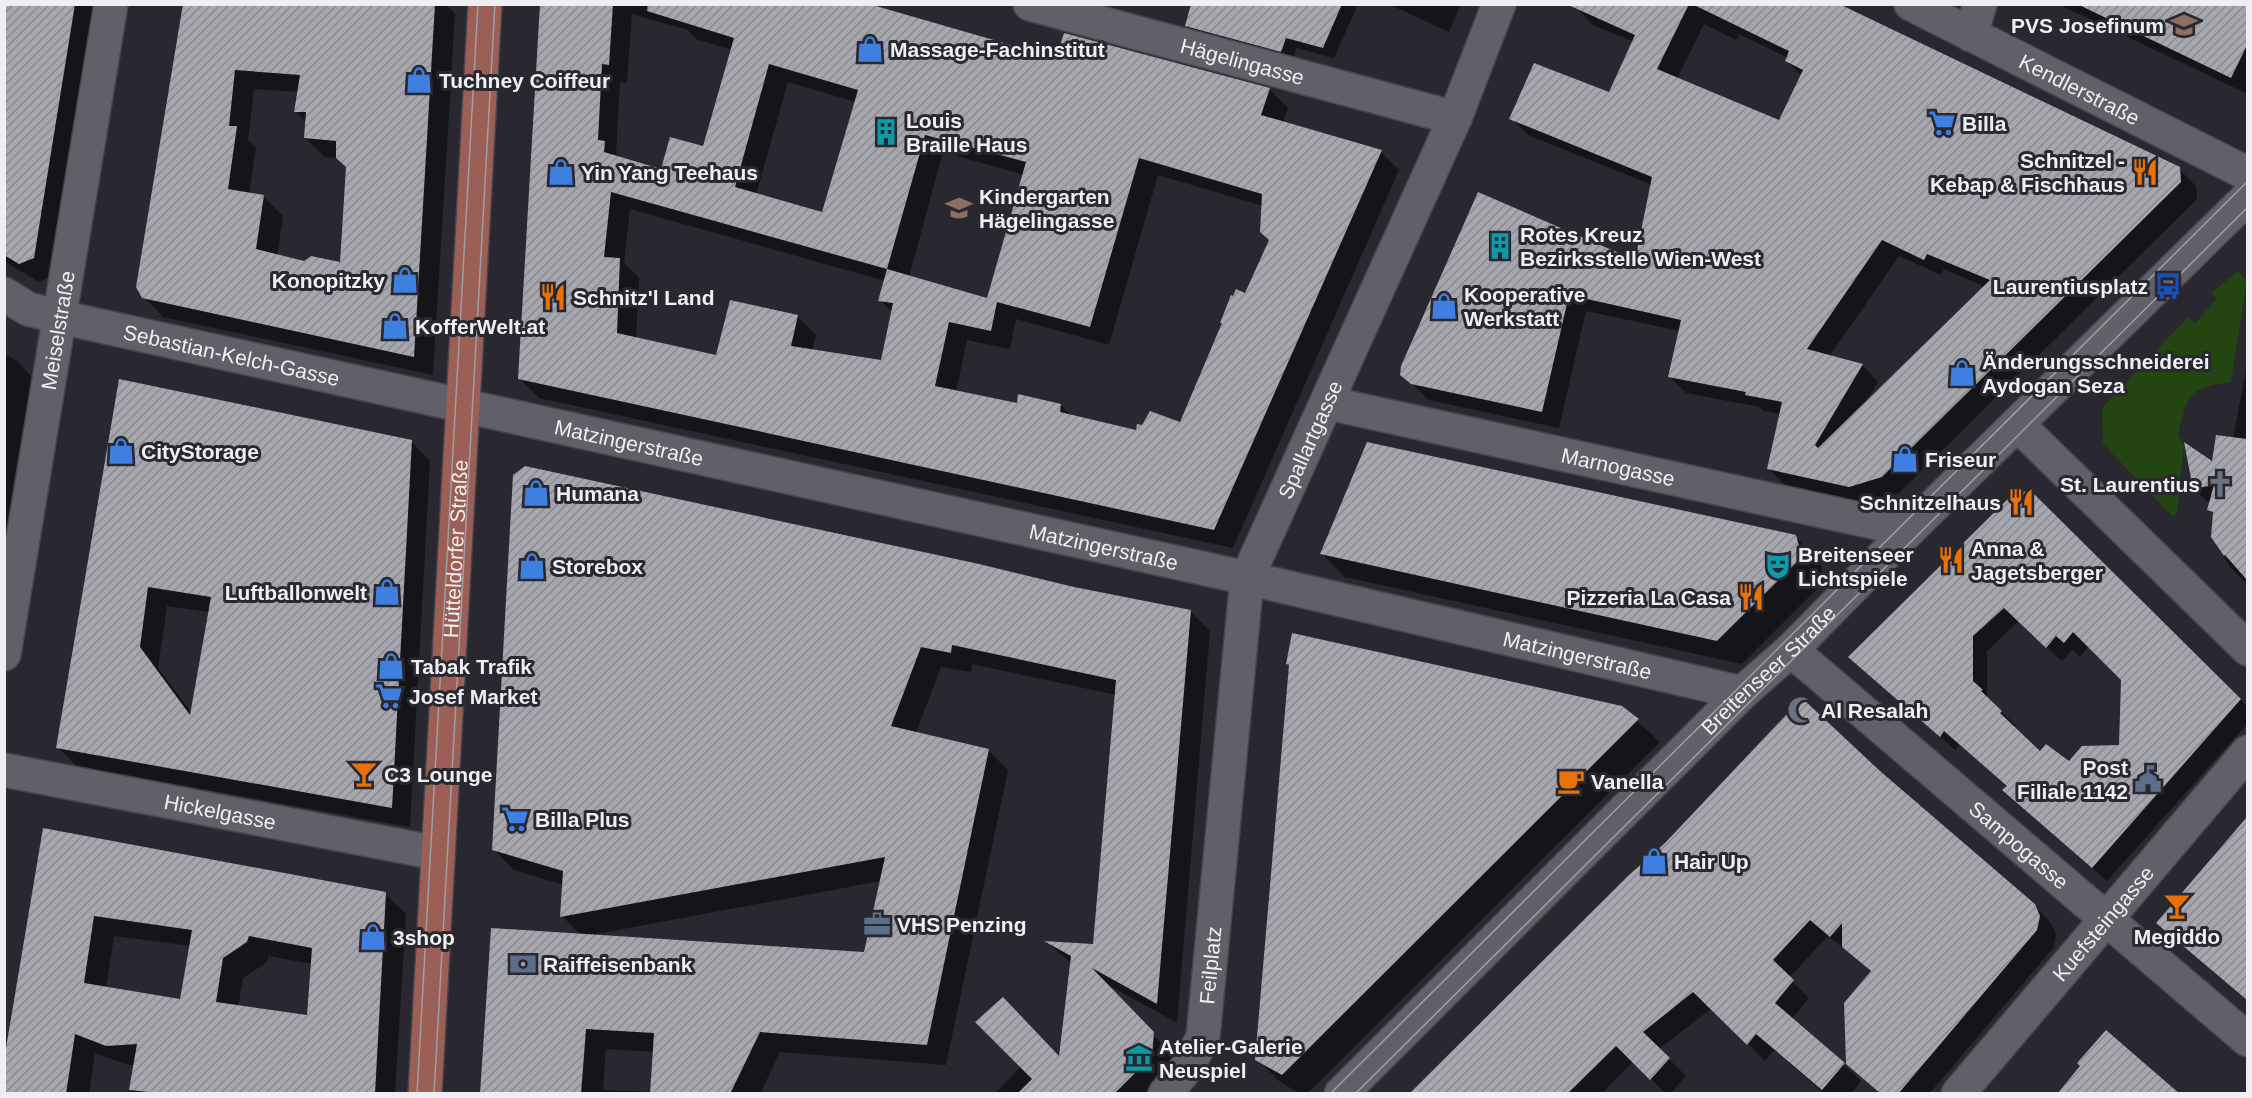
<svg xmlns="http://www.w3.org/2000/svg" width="2252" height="1098" font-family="Arial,sans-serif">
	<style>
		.garden { fill: #224512 }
		.shadow { fill: #0007; fill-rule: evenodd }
		.building { fill: url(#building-hatch); fill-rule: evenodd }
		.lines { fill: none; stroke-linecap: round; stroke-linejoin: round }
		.minor-casing { stroke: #47454c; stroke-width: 36 }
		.major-casing { stroke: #47454c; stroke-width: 36 }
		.minor { stroke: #616068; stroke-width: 33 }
		.major { stroke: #9c5f55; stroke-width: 33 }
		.tram { stroke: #a09fa5; stroke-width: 1.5 }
		.labels { text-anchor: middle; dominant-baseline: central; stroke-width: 6; stroke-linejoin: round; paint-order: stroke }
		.poi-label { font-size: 21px; font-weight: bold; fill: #efeef3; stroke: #29272f; text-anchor: start }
		.street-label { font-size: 21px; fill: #efeef3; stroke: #29272f }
	</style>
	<defs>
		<pattern id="building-hatch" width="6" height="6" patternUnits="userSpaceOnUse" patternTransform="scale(1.5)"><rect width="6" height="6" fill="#a6a6af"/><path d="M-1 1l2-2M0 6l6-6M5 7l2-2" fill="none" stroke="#8a8a90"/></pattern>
	</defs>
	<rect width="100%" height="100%" fill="#29272f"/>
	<path class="garden" d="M 2238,271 L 2247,281 L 2231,382 C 2187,388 2188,395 2178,436 L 2184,444 L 2177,513 L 2173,517 L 2103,444 L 2102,408 L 2188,317 L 2195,323 L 2217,299 L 2211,293 Z"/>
	<g class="shadow">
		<polygon points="4,4 96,4 52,276 39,282 4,261"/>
		<path d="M 184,4 L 445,4 L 455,14 L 433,375 L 163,317 L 144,297 ZM 254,89 L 299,92 L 295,111 L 306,122 L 305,138 L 325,157 L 338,158 L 348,168 L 341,263 L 305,263 L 277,256 L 283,216 L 264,197 L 249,194 L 256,147 L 248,140 Z"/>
		<path d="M 541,4 L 863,4 L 1057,60 L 1269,89 L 1288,108 L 1283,123 L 1381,152 L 1399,170 L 1233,548 L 539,398 L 520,379 ZM 632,14 L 688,30 L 696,39 L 732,50 L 704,148 L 662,170 L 621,158 L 616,154 L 620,82 L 627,83 ZM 788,82 L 856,102 L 823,214 L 756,195 ZM 943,152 L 1024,175 L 988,300 L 909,277 ZM 1158,175 L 1263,206 L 1270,240 L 1246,295 L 1181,424 L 1138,432 L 1071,416 L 1061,405 L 1018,405 L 956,392 L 967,340 L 1010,349 L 1016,319 L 1109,345 ZM 630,209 L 885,281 L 880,300 L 893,313 L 883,362 L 812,351 L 816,335 L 797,316 L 718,357 L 636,339 L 639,278 L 624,263 Z"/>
		<polygon points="1193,4 1358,4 1334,58 1297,48 1292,62 1197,37 1186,26"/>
		<polygon points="1388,4 1461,4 1449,32"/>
		<path d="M 1576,4 L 1836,4 L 2179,169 L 2196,186 L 2197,199 L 1899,493 L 1867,503 L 1785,485 L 1769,469 L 1781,414 L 1763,411 L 1760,407 L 1686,393 L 1670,377 L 1680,331 L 1586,311 L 1559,428 L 1429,400 L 1402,374 L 1636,262 L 1652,185 L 1528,135 L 1511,118 L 1610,94 L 1634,42 L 1593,25 L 1577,8 ZM 1704,24 L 1736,40 L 1739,34 L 1788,58 L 1786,61 L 1802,76 L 1779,122 L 1677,79 ZM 1899,256 L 1941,275 L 1944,269 L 1985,287 L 1867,400 L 1878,382 L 1862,365 L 1829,357 Z"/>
		<polygon points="2058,4 2248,4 2248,94"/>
		<polygon points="4,354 17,361 41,386 4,598"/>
		<polygon points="2248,359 2248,585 2230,567 2212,537 2214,515 2209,509 2210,504 2195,489 2233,439"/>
		<path d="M 120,381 L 411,441 L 430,461 L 410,827 L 77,766 L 57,747 ZM 167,606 L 209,612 L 192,713 L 158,668 Z"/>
		<path d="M 515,476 L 1190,611 L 1210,631 L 1177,1023 L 1099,980 L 1173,1055 L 1171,1077 L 1154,1094 L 995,1094 L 1021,1066 L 1061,1059 L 1072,964 L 1048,943 L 1094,946 L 1116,695 L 972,664 L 971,672 L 941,667 L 916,733 L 988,750 L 1008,770 L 946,1065 L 780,1052 L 760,1094 L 480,1094 L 581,935 L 562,916 L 564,885 L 514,870 L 494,850 ZM 881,881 L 865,953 L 591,935 ZM 606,1049 L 654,1052 L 652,1092 L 603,1090 Z"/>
		<path d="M 2032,493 L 2248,707 L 2248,723 L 2107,881 L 2019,805 L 2004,790 L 2008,787 L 1960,745 L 1955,750 L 1850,657 ZM 2019,621 L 2062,661 L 2072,650 L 2080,657 L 2089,646 L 2122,680 L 2121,746 L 2069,764 L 2040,753 L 2014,728 L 2016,726 L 1987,697 L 1987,651 Z"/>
		<polygon points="1795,537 1820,561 1825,581 1742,664 1345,577 1321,553"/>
		<polygon points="1287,663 1622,707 1660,742 1307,1094 1300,1094 1279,1081 1257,1059 1291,667"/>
		<polygon points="1879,772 2034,905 2051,923 2056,934 2054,947 1929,1094 1880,1094 1847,1063 1872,973 1849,951 1848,952 1828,936 1789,978 1809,998 1792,1019 1861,1081 1851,1094 1825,1094 1774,1050 1765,1061 1712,1008 1659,1049 1686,1076 1670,1094 1666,1094 1634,1061 1601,1094 1411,1094"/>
		<polygon points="2248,819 2248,1001 2158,923"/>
		<path d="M 44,830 L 385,894 L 406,914 L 395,1094 L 129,1094 L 135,1065 L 128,1065 L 95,1053 L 89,1094 L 4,1094 ZM 114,936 L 191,946 L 181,1000 L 106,988 ZM 269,956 L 312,964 L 309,1017 L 238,1007 L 243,978 L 267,962 Z"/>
	</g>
	<g class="building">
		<polygon points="4,4 75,4 34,258 19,264 4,255"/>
		<path d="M 183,4 L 435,4 L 414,357 L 142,298 L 136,287 ZM 235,70 L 300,75 L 294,112 L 306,112 L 304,138 L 336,141 L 336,158 L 346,167 L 340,262 L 311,256 L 304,261 L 256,249 L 264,195 L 228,189 L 237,126 L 229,126 Z"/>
		<path d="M 540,4 L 613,4 L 609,65 L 602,64 L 598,140 L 605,141 L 604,152 L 661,169 L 670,137 L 703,146 L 734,38 L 647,11 L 648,4 L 869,4 L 1056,58 L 1064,33 L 1270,88 L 1261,115 L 1382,150 L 1214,530 L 518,379 ZM 769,64 L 858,90 L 822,212 L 735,187 ZM 925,135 L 1026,162 L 987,298 L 887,269 ZM 1139,158 L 1262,194 L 1260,232 L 1269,240 L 1245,293 L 1236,289 L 1233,296 L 1231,295 L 1220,323 L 1222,323 L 1180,422 L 1150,411 L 1142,425 L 1137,424 L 1136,430 L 1060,412 L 1061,404 L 1018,394 L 1017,403 L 935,386 L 949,322 L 991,331 L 997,302 L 1090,327 ZM 611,192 L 887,269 L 878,301 L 893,303 L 881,360 L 791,346 L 798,315 L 730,300 L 716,355 L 617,333 L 620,258 L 604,257 Z"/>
		<polygon points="1191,4 1342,4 1323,48 1286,38 1281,52 1185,26"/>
		<path d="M 1566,4 L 1689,4 L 1657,69 L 1779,120 L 1803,70 L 1785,61 L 1789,51 L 1692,4 L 1839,4 L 2180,167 L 2181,182 L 1882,477 L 1849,487 L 1767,469 L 1782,402 L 1745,395 L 1746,392 L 1668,377 L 1681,320 L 1569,295 L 1542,412 L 1411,384 L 1400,375 L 1401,366 L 1478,192 L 1635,260 L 1652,177 L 1509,119 L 1534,63 L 1609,92 L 1635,35 ZM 1882,240 L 1924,260 L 1927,254 L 1990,280 L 1818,448 L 1815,445 L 1863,364 L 1807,349 Z"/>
		<polygon points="2077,4 2247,4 2247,45 2231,78"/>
		<path d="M 119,379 L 412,440 L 392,808 L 56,748 ZM 148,587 L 211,597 L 190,715 L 140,647 Z"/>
		<polygon points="2216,435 2247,439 2247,580 2225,555 2224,556 2211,537 2213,512 2207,510 2214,485 2193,489 2184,442 2212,461"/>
		<polygon points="1367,442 1796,535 1802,557 1717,641 1320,554"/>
		<polygon points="525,466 979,564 1074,587 1191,610 1157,1004 1092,968 1154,1032 1152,1056 1114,1094 1017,1094 1032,1079 975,1022 1003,997 1059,1056 1071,956 1044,941 1093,944 1116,680 952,645 951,653 921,647 891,726 989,749 927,1045 760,1032 730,1094 650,1094 654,1033 586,1029 581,1094 480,1094 491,928 864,952 885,857 560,917 563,871 492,850 513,475"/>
		<path d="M 2016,491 L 2032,492 L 2241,699 L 2092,868 L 2002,790 L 2007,786 L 1944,731 L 1940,737 L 1848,657 ZM 2004,608 L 2046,648 L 2056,636 L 2064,643 L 2073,632 L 2121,680 L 2119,745 L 2082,746 L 2069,761 L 2046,744 L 2040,751 L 2000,713 L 2002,711 L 1981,691 L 1983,690 L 1973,681 L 1973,636 Z"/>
		<polygon points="1292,633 1622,706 1639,719 1282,1075 1255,1060 1289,665 1286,664"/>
		<polygon points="1802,698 1880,771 2035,904 2040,916 2037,930 1898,1094 1881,1094 1846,1064 1844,1003 1871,971 1842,947 1842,923 1830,937 1810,920 1773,960 1794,980 1775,1003 1845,1063 1822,1090 1756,1034 1747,1045 1693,992 1643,1032 1670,1058 1650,1080 1616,1046 1567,1094 1409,1094 1628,876 1665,843"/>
		<polygon points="2247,817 2247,1000 2156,923"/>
		<path d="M 43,828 L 386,892 L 375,1094 L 149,1094 L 149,1092 L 129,1090 L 137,1044 L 106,1046 L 75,1034 L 66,1094 L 4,1094 L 4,1060 ZM 94,916 L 192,930 L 180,999 L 84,983 ZM 249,936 L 312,948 L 307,1015 L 216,1002 L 223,958 L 247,942 Z"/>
		<polygon points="2106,1030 2180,1094 2057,1094 2080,1066 2077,1063"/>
	</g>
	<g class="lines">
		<defs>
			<g id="minor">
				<path id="s1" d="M 1030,4 L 1455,118"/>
				<path id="s2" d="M 1911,4 L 2248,174"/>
				<polyline points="1971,35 1980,4"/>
				<path id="s3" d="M 4,294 L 28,309 L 60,317 L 1247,578 L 1742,693"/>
				<path id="s4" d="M 1328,403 L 1909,530"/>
				<polyline points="2017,424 2248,649"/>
				<path id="s5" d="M 1791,650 L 2248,1040"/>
				<path id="s6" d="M 4,654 L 111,4"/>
				<path id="s7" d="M 4,770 L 437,853"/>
				<path id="s8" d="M 1165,1094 L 1189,1065 L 1203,1037 L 1247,578 L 1455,118 L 1499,4"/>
				<path id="s9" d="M 1341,1094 L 1742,693 L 1791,650 L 1909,530 L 2248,197"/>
				<path id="s10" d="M 1958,1094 L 2248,752"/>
			</g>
			<g id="major">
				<path id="s11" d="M 425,1094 L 485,4"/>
			</g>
		</defs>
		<use href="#minor" class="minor-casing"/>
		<use href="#major" class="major-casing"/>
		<use href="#minor" class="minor"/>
		<use href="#major" class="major"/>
		<g class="tram">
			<polyline points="417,1094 478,4"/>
			<polyline points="434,1094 495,4"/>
			<polyline points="1330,1094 2248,181"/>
			<polyline points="1355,1094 2248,207"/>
		</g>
	</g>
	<defs>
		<symbol id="school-bare" viewBox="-9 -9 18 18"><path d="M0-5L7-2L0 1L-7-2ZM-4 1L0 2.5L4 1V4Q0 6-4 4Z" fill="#8d6e63" stroke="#29272f" stroke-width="2.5" paint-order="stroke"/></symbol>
		<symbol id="shop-bare" viewBox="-9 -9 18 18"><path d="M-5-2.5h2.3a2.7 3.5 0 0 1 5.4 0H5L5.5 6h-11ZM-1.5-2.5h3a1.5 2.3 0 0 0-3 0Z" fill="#3f7fe0" stroke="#29272f" stroke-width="2.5" paint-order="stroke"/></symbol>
		<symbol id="supermarket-bare" viewBox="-9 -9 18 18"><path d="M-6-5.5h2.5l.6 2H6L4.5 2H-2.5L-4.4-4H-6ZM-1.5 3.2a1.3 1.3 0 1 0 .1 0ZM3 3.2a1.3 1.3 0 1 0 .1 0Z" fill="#3f7fe0" stroke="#29272f" stroke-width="2.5" paint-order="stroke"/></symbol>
		<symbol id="building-bare" viewBox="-9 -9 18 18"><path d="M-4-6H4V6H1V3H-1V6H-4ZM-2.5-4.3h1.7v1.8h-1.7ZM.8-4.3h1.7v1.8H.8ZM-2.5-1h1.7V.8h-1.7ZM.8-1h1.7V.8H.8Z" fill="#0f9aa8" stroke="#29272f" stroke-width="2.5" paint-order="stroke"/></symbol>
		<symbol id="restaurant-bare" viewBox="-9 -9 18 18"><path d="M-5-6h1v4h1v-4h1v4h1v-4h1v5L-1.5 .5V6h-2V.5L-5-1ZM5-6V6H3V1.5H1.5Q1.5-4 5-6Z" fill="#e8710a" stroke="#29272f" stroke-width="2.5" paint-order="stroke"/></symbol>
		<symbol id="bus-bare" viewBox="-9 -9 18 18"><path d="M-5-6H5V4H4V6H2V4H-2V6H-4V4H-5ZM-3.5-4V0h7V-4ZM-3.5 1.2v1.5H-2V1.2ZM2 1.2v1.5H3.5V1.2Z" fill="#1a4fb4" stroke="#29272f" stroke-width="2.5" paint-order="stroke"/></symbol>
		<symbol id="church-bare" viewBox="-9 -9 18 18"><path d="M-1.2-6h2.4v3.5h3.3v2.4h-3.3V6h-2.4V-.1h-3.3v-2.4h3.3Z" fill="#6b7280" stroke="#29272f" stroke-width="2.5" paint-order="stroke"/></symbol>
		<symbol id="theatre-bare" viewBox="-9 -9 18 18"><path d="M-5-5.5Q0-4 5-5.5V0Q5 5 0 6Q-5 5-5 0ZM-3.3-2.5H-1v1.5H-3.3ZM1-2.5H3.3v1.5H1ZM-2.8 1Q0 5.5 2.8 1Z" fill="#0f9aa8" stroke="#29272f" stroke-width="2.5" paint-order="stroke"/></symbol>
		<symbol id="mosque-bare" viewBox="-9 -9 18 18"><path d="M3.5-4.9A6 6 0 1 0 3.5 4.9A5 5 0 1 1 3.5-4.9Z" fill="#6b7280" stroke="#29272f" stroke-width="2.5" paint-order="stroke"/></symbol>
		<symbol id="bar-bare" viewBox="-9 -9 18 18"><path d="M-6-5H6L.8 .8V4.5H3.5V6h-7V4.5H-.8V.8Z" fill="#e8710a" stroke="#29272f" stroke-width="2.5" paint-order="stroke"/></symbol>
		<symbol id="civic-bare" viewBox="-9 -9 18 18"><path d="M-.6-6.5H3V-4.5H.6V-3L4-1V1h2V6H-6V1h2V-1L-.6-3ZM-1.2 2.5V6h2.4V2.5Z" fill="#5c6f8a" stroke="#29272f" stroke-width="2.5" paint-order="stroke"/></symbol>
		<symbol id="cafe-bare" viewBox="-9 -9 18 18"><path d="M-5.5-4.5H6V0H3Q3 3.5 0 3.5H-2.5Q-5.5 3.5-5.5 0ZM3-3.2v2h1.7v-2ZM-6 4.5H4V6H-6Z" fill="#e8710a" stroke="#29272f" stroke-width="2.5" paint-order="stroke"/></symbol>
		<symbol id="office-bare" viewBox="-9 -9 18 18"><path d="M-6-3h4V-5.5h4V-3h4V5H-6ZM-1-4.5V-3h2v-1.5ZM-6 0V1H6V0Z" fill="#5c6f8a" stroke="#29272f" stroke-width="2.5" paint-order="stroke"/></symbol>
		<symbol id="bank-bare" viewBox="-9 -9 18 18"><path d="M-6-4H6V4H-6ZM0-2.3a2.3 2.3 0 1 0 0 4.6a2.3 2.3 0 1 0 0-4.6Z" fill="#5c6f8a" stroke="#29272f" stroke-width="2.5" paint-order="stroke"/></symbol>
		<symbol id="museum-bare" viewBox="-9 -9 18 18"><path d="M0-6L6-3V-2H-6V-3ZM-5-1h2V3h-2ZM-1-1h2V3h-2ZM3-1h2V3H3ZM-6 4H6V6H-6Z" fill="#0f9aa8" stroke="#29272f" stroke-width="2.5" paint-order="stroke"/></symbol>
	</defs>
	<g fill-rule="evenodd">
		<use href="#school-bare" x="2165" y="6" width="38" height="38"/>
		<use href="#shop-bare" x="851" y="30" width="38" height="38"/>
		<use href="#shop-bare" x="400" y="61" width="38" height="38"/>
		<use href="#supermarket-bare" x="1923" y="104" width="38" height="38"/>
		<use href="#building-bare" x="867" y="113" width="38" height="38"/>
		<use href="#shop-bare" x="542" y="153" width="38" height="38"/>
		<use href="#restaurant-bare" x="2126" y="153" width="38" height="38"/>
		<use href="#school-bare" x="940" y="189" width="38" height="38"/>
		<use href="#building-bare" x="1481" y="227" width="38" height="38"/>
		<use href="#shop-bare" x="386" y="261" width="38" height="38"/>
		<use href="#bus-bare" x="2149" y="267" width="38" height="38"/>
		<use href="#restaurant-bare" x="534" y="278" width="38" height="38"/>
		<use href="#shop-bare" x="1425" y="287" width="38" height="38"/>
		<use href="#shop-bare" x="376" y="307" width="38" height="38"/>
		<use href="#shop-bare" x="1943" y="354" width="38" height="38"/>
		<use href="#shop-bare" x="102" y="432" width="38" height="38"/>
		<use href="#shop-bare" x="1886" y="440" width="38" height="38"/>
		<use href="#church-bare" x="2201" y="465" width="38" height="38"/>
		<use href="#shop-bare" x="517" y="474" width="38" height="38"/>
		<use href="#restaurant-bare" x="2002" y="483" width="38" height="38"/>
		<use href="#restaurant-bare" x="1932" y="541" width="38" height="38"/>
		<use href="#shop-bare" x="513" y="547" width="38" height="38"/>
		<use href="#theatre-bare" x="1759" y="547" width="38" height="38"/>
		<use href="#shop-bare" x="368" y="573" width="38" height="38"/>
		<use href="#restaurant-bare" x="1732" y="578" width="38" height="38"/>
		<use href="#shop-bare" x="372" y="647" width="38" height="38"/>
		<use href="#supermarket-bare" x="370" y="677" width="38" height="38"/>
		<use href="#mosque-bare" x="1782" y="691" width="38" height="38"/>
		<use href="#bar-bare" x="345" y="755" width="38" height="38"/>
		<use href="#civic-bare" x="2129" y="760" width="38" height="38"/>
		<use href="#cafe-bare" x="1552" y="762" width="38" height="38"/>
		<use href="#supermarket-bare" x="496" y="800" width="38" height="38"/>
		<use href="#shop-bare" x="1635" y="842" width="38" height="38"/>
		<use href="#bar-bare" x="2158" y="887" width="38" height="38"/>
		<use href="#office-bare" x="858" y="905" width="38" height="38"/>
		<use href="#shop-bare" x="354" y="918" width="38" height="38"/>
		<use href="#bank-bare" x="504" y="945" width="38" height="38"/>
		<use href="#museum-bare" x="1120" y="1039" width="38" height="38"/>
	</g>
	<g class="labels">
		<g class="poi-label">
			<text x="2164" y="25" text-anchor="end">PVS Josefinum</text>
			<text x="890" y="49">Massage-Fachinstitut</text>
			<text x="439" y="80">Tuchney Coiffeur</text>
			<text x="906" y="120">Louis<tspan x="906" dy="24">Braille Haus</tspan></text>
			<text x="1962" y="123">Billa</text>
			<text x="2125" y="160" text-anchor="end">Schnitzel -<tspan x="2125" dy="24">Kebap &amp; Fischhaus</tspan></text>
			<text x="581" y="172">Yin Yang Teehaus</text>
			<text x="979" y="196">Kindergarten<tspan x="979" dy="24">Hägelingasse</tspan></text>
			<text x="1520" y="234">Rotes Kreuz<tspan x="1520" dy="24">Bezirksstelle Wien-West</tspan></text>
			<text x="385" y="280" text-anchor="end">Konopitzky</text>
			<text x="2148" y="286" text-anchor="end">Laurentiusplatz</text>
			<text x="1464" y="294">Kooperative<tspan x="1464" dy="24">Werkstatt</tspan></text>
			<text x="573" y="297">Schnitz'l Land</text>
			<text x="415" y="326">KofferWelt.at</text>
			<text x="1982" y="361">Änderungsschneiderei<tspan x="1982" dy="24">Aydogan Seza</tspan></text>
			<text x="141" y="451">CityStorage</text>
			<text x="1925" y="459">Friseur</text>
			<text x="2200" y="484" text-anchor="end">St. Laurentius</text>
			<text x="556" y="493">Humana</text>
			<text x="2001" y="502" text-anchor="end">Schnitzelhaus</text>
			<text x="1971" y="548">Anna &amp;<tspan x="1971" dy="24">Jagetsberger</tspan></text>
			<text x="1798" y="554">Breitenseer<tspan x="1798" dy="24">Lichtspiele</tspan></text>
			<text x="552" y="566">Storebox</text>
			<text x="367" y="592" text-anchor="end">Luftballonwelt</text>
			<text x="1731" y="597" text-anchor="end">Pizzeria La Casa</text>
			<text x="411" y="666">Tabak Trafik</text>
			<text x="409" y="696">Josef Market</text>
			<text x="1821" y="710">Al Resalah</text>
			<text x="2128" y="767" text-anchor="end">Post<tspan x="2128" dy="24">Filiale 1142</tspan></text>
			<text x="384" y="774">C3 Lounge</text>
			<text x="1591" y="781">Vanella</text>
			<text x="535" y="819">Billa Plus</text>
			<text x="1674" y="861">Hair Up</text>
			<text x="897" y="924">VHS Penzing</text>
			<text x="2177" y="936" text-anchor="middle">Megiddo</text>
			<text x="393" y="937">3shop</text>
			<text x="543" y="964">Raiffeisenbank</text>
			<text x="1159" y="1046">Atelier-Galerie<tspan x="1159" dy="24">Neuspiel</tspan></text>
		</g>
		<g class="street-label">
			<text stroke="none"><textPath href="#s1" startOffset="220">Hägelingasse</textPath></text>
			<text stroke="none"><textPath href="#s2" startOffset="189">Kendlerstraße</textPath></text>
			<text stroke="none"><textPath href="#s6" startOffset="328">Meiselstraße</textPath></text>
			<text stroke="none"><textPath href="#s3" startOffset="237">Sebastian-Kelch-Gasse</textPath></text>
			<text stroke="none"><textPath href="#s8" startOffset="682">Spallartgasse</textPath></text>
			<text stroke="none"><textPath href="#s3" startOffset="644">Matzingerstraße</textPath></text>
			<text stroke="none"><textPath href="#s4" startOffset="297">Marnogasse</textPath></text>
			<text stroke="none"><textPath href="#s3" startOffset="1130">Matzingerstraße</textPath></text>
			<text stroke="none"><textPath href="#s11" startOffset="546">Hütteldorfer Straße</textPath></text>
			<text stroke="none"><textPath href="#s3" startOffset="1616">Matzingerstraße</textPath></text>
			<text stroke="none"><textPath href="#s9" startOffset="602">Breitenseer Straße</textPath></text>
			<text stroke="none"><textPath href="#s7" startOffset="220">Hickelgasse</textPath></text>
			<text stroke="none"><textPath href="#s5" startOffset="300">Sampogasse</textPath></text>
			<text stroke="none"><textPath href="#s10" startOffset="224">Kuefsteingasse</textPath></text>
			<text stroke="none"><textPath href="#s8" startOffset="141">Feilplatz</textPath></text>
		</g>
	</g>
	<rect width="2252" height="1098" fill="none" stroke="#efeef3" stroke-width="12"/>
</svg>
